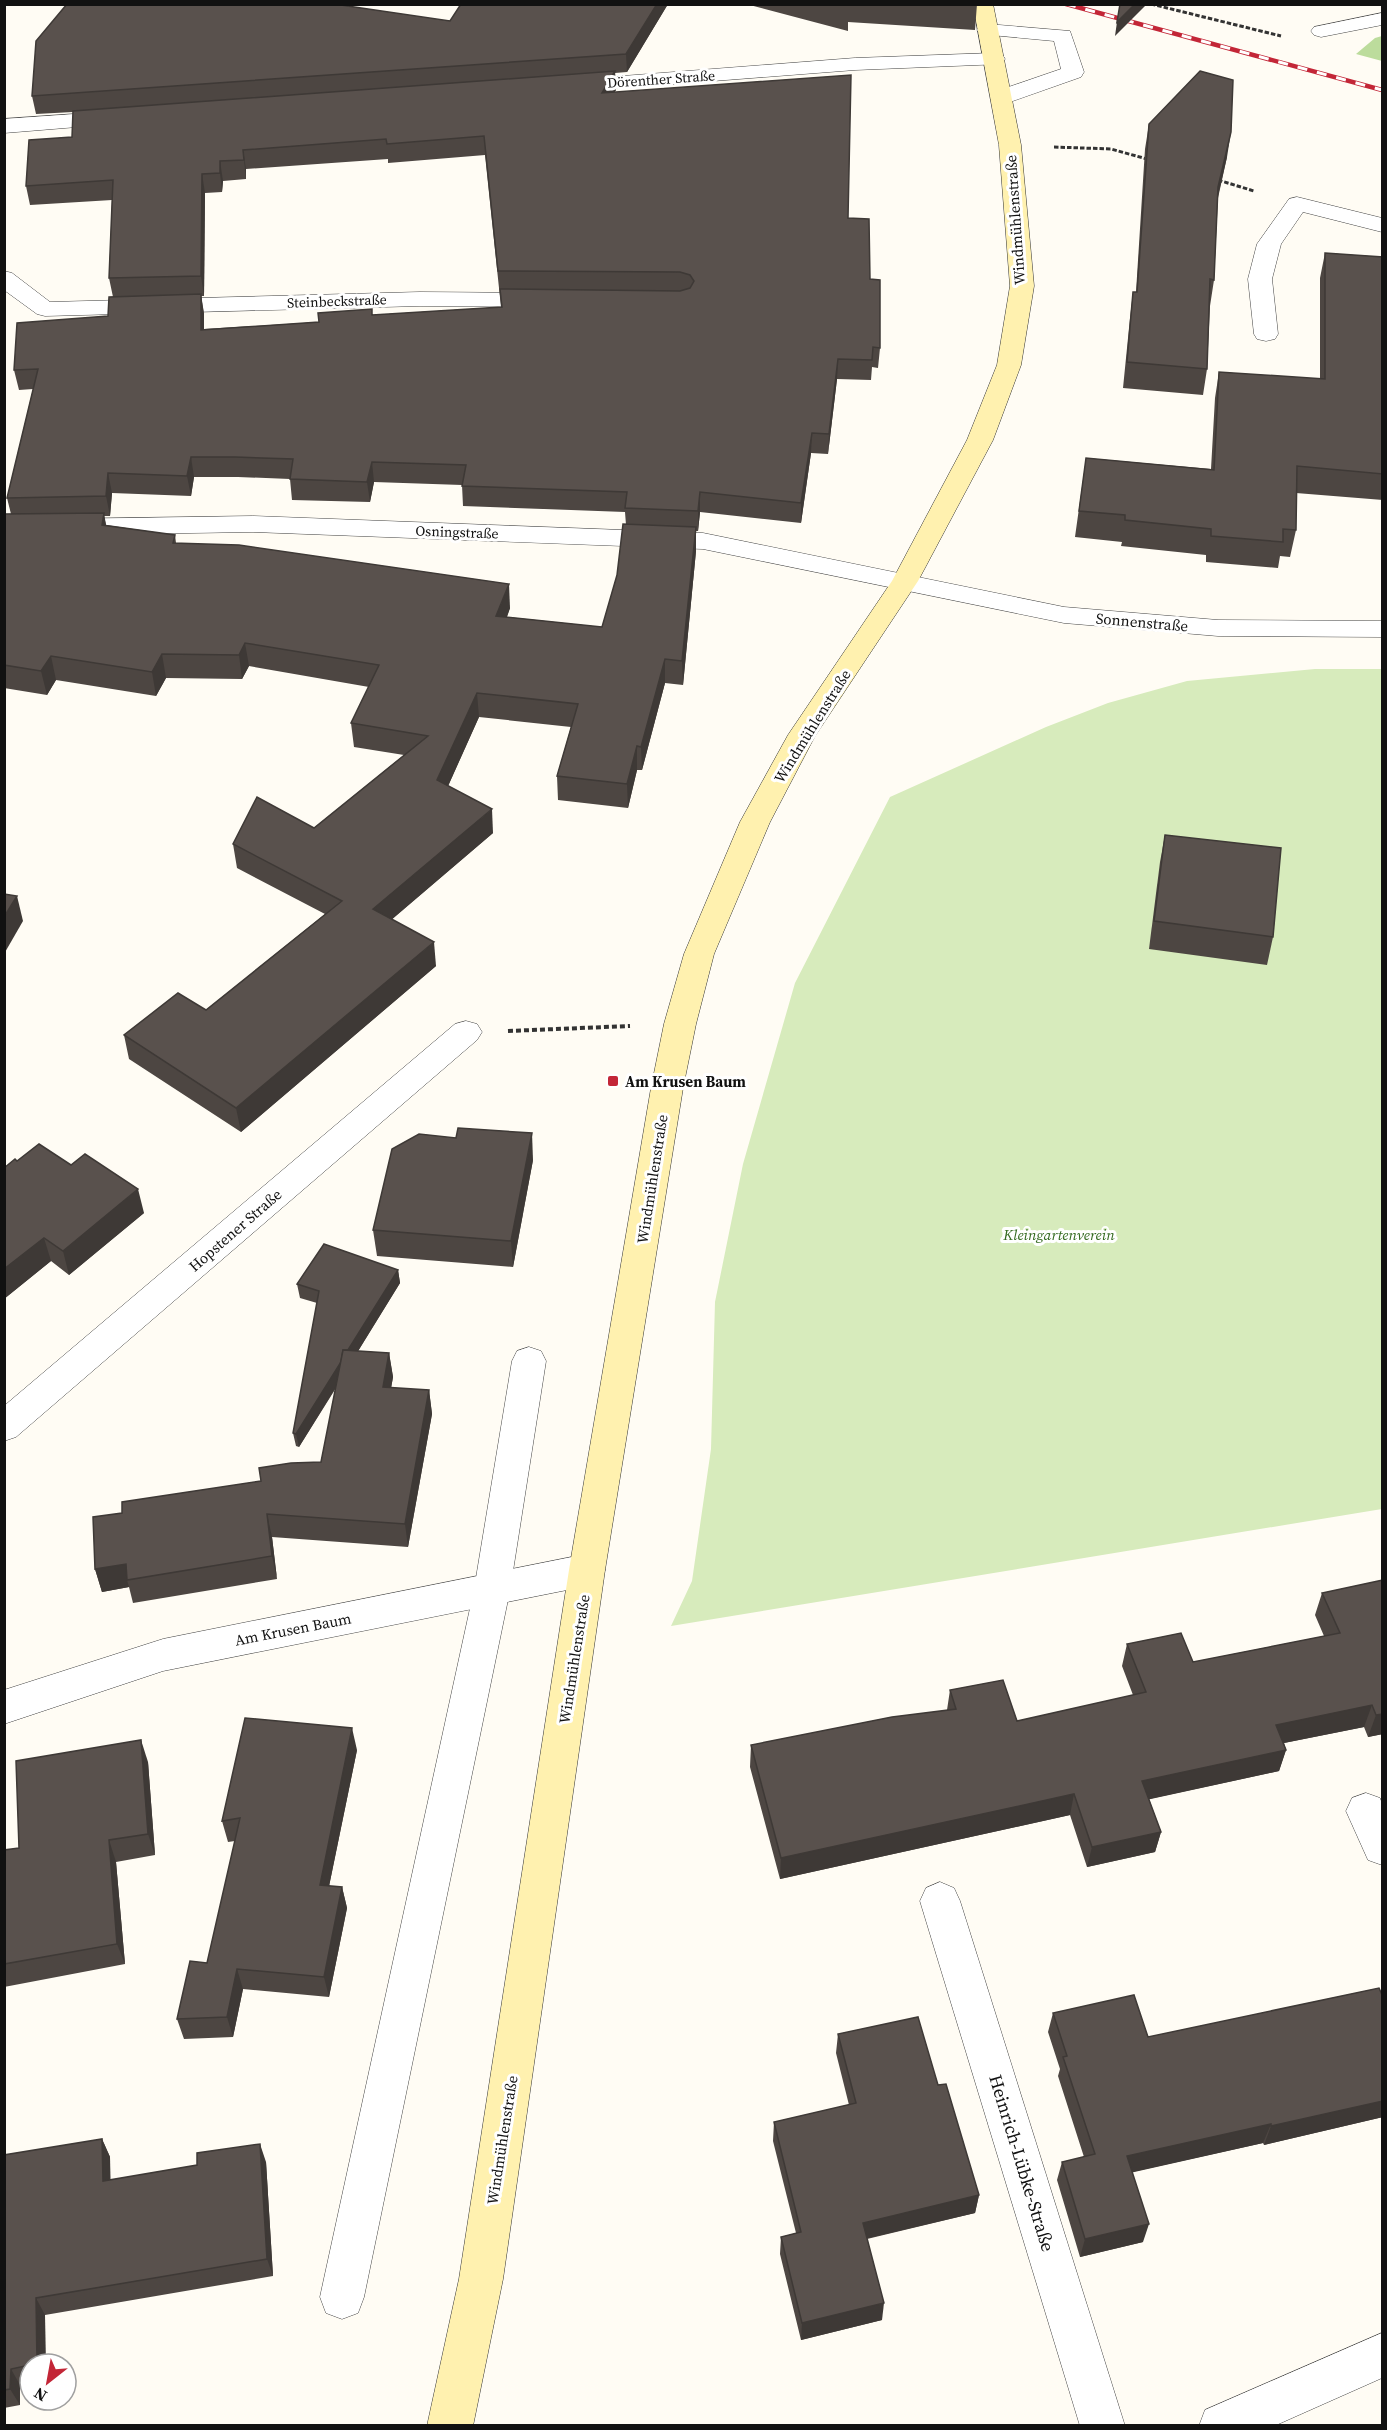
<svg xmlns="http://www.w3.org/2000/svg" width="1387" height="2430" font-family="'Source Serif 4',serif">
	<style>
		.green { fill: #d7ebbc }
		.forest { fill: #bcdc9c }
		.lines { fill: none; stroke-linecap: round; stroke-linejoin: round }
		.lane-casing { stroke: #444; stroke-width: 1 }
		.street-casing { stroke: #444; stroke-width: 1 }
		.secondary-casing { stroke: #333; stroke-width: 1 }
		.path-far1 { stroke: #333; stroke-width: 3; stroke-dasharray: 4.5 2; stroke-linecap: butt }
		.path { stroke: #333; stroke-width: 4; stroke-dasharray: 5 3; stroke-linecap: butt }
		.lane { fill: #fff; fill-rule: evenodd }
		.street { fill: #fff; fill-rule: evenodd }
		.secondary { fill: #fff1af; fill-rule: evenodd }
		.rail-casing { stroke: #c32637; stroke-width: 4.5 }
		.rail { stroke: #fff; stroke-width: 3; stroke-dasharray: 10; stroke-linecap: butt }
		.wall { fill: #4d4642; fill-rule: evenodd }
		.shaded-wall { fill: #3e3936 }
		.building { fill: #59514d; stroke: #3e3936; stroke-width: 1.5 }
		.poi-dot { fill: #c32637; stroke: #fff; stroke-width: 2 }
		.labels { text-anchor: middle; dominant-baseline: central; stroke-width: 6; stroke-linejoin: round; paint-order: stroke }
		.far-street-label { font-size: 14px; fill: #111; stroke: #fff }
		.street-label { font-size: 15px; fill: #111; stroke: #fff }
		.poi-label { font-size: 15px; font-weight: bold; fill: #111; stroke: #fff; text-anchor: start }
		.park-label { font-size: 15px; font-style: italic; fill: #336a1f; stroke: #fff }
		.near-street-label { font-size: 18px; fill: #111; stroke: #fff }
	</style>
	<rect width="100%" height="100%" fill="#fffcf4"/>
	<polygon class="green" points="1315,669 1382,669 1382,1509 671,1626 692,1581 711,1449 715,1302 743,1164 795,983 890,797 1046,727 1108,703 1187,681"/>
	<polygon class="forest" points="1382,36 1382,61 1356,54 1375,38"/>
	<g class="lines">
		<defs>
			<g id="lane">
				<polygon points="987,24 1070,31 1084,72 1081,77 1010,102 1002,103 994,102 991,97 994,92 1061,69 1054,41 980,34 977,30 980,26"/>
				<polygon points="529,1347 541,1351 546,1361 510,1590 364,2297 358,2313 342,2319 326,2313 320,2297 474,1590 512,1361 517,1351"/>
			</g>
			<g id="street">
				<polygon points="1382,13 1382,25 1321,37 1314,35 1311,31 1314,27"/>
				<polygon points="994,53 1002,54 1005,59 1002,64 855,70 571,92 563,91 560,86 563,81 571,80 855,58"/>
				<polygon points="118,111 126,113 129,118 126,123 4,133 4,119"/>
				<polygon points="1297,197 1382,218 1382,232 1303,212 1281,244 1272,279 1278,334 1275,339 1266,341 1257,339 1254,334 1248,279 1257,244 1289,199"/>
				<polygon points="4,271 12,273 50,302 420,292 544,293 552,295 556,300 552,305 544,307 420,306 45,316 37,314 4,290"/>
				<polygon points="253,516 703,533 1064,607 1218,620 1382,621 1382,637 1218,636 1064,623 703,549 253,532 4,536 4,520"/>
				<polygon points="466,1021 477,1024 482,1032 477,1040 16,1437 4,1441 4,1406 455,1024"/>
				<polygon points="587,1554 600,1559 605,1570 600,1581 587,1586 163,1671 4,1724 4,1690 163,1639"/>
				<polygon points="1366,1793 1380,1798 1382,1804 1382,1865 1368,1860 1346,1811 1352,1798"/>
				<polygon points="940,1882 954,1888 960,1901 1125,2426 1080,2426 920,1901 926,1888"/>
				<polygon points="1382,2333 1382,2378 1274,2426 1199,2426 1205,2410"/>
			</g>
			<polygon id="secondary" points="973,4 993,4 1021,145 1034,286 1021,365 993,440 918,581 815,736 770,822 714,954 696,1024 683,1088 605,1570 503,2279 473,2426 427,2426 459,2279 569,1570 651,1088 664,1024 684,954 740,822 788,735 892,581 967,440 997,365 1010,286 999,145"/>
		</defs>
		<use href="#lane" class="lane-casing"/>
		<use href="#street" class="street-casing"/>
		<use href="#secondary" class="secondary-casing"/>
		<g class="path-far1">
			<polyline points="1151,4 1281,36"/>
			<polyline points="1054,147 1111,149 1147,159"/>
			<polyline points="1218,180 1254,191"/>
		</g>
		<polyline class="path" points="508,1031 630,1026"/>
		<use href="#lane" class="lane"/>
		<use href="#street" class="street"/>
		<use href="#secondary" class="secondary"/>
		<defs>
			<polyline id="rail" points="1066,4 1382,90"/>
		</defs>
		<use href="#rail" class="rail-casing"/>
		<use href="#rail" class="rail"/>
	</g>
	<g class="wall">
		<path d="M 668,4 L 627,72 L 615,73 L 616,90 L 614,92 L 848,218 L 870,279 L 880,348 L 878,368 L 872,367 L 871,380 L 837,379 L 828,454 L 811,453 L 801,523 L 700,512 L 698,531 L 696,531 L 696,551 L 683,685 L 665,683 L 642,770 L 637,770 L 628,808 L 558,800 L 557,776 L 571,727 L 479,717 L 448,786 L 493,833 L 392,919 L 436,966 L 241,1132 L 129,1059 L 124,1035 L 206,1010 L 325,914 L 237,868 L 233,844 L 314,828 L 404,755 L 354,747 L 351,723 L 369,687 L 249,666 L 242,679 L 166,678 L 156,696 L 56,680 L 47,695 L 4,688 L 4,514 L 11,514 L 7,498 L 33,389 L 19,390 L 14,370 L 108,316 L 113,297 L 109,278 L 112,200 L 30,205 L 26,186 L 72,137 L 73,112 L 36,114 L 32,96 L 450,21 ZM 485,155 L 501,307 L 372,315 L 319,322 L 204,329 L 204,314 L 201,296 L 204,296 L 205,193 L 222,192 L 223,181 L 246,179 L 246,169 L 388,159 L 388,163 ZM 194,477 L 238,477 L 290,479 L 292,500 L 370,502 L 374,482 L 462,485 L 463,506 L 625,512 L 626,525 L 617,575 L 602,627 L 507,617 L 510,608 L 176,543 L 175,535 L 106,525 L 104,516 L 110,516 L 112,493 L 191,496 Z"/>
		<polygon points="746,4 977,4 975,30 848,22 848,31"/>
		<polygon points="1149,124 1227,157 1218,198 1214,280 1210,306 1207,369 1203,395 1123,388 1130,318 1133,292 1136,292 1145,149"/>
		<polygon points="1325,253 1383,257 1383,500 1296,493 1296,530 1290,557 1280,556 1278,568 1206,562 1206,555 1121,546 1122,542 1075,537 1086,458 1211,469 1215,398 1219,372 1320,379 1320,278"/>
		<polygon points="1165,835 1273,937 1267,965 1149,949 1160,862"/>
		<polygon points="533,1160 513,1267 377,1256 373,1230"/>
		<polygon points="17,1161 71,1165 144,1213 69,1275 51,1261 4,1299 4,1168"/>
		<polygon points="398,1270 400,1283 358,1351 389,1353 393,1377 391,1388 429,1390 432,1414 408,1547 272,1537 277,1579 133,1603 129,1587 102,1592 95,1569 122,1513 261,1481 321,1462 336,1388 299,1447 296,1446 293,1433 317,1303 300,1298 297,1284"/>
		<polygon points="1383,1580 1383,1734 1368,1737 1364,1727 1284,1743 1286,1750 1279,1771 1149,1799 1161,1832 1155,1852 1087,1867 1070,1815 780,1879 750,1767 751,1745 947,1710 950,1690 1017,1721 1133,1695 1122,1666 1127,1644 1193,1662 1324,1636 1315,1615 1322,1593"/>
		<polygon points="357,1750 329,1886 342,1887 347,1908 329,1997 243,1989 233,2037 184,2039 177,2019 207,1963 235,1841 228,1842 222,1821"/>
		<polygon points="148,1762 155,1855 116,1862 125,1964 4,1987 4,1850 19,1848"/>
		<polygon points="1383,1997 1383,2117 1264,2145 1263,2143 1132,2172 1143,2242 1080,2257 1057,2180 1062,2162 1084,2157 1058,2076 1060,2069 1048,2032 1053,2013 1148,2037"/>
		<polygon points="838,2034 938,2085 979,2195 975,2213 867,2239 882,2320 801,2340 780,2254 781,2237 796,2233 773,2141 774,2122 849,2105 836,2053"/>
		<polygon points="102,2139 110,2157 110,2180 266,2162 273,2276 45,2315 30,2364 30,2383 20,2385 20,2405 4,2408 4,2155"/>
	</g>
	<g class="shaded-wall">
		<polygon points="657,4 668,4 627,72 626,54"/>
		<polygon points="1135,4 1147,4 1115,36 1117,22"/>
		<polygon points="615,71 616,90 602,112 602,93"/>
		<polygon points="1231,132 1227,157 1214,213 1218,187"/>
		<polygon points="243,150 246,169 246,179 244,160"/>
		<polygon points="220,161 223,181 222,192 220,173"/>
		<polygon points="202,174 205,193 204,296 201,276"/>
		<polygon points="201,294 204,314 204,349 201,330"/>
		<polygon points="838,359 837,379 828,454 829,434"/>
		<polygon points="812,433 811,453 801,523 801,503"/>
		<polygon points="191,457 194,477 191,496 187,476"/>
		<polygon points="372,462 374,482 370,502 367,482"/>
		<polygon points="108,473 112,493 110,516 106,496"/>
		<polygon points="700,492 700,512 698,531 698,511"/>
		<polygon points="104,513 108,537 102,525"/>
		<polygon points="696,527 696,551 683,685 682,661"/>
		<polygon points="509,584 510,608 498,640 496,616"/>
		<polygon points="245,643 249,666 242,679 239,655"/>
		<polygon points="162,654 166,678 156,696 152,672"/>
		<polygon points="51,656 56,680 47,695 41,671"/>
		<polygon points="665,659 665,683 642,770 641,747"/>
		<polygon points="477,693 479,717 440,804 437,780"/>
		<polygon points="637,746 637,770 628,808 627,784"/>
		<polygon points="492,809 493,833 376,933 373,909"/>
		<polygon points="17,896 23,921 4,954 4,917"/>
		<polygon points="434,942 436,966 241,1132 236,1108"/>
		<polygon points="532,1133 533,1160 513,1267 511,1241"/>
		<polygon points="138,1189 144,1213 69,1275 63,1251"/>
		<polygon points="44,1238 51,1261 4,1299 4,1269"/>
		<polygon points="398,1270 400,1283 299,1447 296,1434"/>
		<polygon points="389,1353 393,1377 387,1411 383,1387"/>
		<polygon points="429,1390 432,1414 408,1547 405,1524"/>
		<polygon points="267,1514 272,1537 277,1579 272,1556"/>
		<polygon points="126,1564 127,1580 129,1587 102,1592 95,1569"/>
		<polygon points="1372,1705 1364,1727 1269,1746 1276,1725"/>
		<polygon points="1383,1714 1383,1734 1368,1737 1376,1715"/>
		<polygon points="352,1728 357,1750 325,1906 320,1885"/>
		<polygon points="141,1740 148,1762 155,1855 148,1834"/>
		<polygon points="1286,1750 1279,1771 1137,1802 1142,1781"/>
		<polygon points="1074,1794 1070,1815 780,1879 781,1858"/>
		<polygon points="1161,1832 1155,1852 1087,1867 1092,1847"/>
		<polygon points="109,1840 116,1862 125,1964 117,1944"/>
		<polygon points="342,1887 347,1908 329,1997 324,1977"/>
		<polygon points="237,1969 243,1989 233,2037 227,2017"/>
		<polygon points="1383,2101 1383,2117 1264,2145 1271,2126"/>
		<polygon points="1271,2124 1263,2143 1121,2175 1127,2156"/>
		<polygon points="102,2139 110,2157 111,2199 103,2181"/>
		<polygon points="260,2144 266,2162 273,2276 267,2259"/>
		<polygon points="979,2195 975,2213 860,2240 863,2223"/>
		<polygon points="1149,2224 1143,2242 1080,2257 1085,2239"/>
		<polygon points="36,2298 45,2315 46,2364 37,2364"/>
		<polygon points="884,2303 882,2320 801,2340 802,2323"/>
		<polygon points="11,2369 20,2385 20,2405 10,2389"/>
	</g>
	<g class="building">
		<polygon points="67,4 334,4 450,21 461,4 657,4 626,54 32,96 36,41"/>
		<polygon points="1120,4 1135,4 1117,22"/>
		<polygon points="615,71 602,93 851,75 848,218 869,219 870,279 880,280 880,348 873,347 872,360 838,359 829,434 812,433 801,503 700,492 698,511 625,508 627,492 462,486 466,465 372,462 367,482 290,479 293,459 235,457 191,457 187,476 108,473 106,496 7,498 38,369 14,370 17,323 108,316 109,297 201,294 201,330 319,322 318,313 372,309 372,315 502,307 500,289 680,291 690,288 694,281 690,275 680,272 498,271 484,136 387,144 386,139 243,150 244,160 220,161 220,173 202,174 201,276 109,278 113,180 26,186 29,140 72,137 73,111"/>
		<polygon points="1200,71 1233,80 1231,132 1218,187 1214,280 1210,279 1207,369 1127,362 1133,292 1137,292 1149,124"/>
		<polygon points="1325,253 1383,257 1383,474 1297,466 1296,530 1283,529 1283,542 1211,536 1211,529 1125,520 1125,515 1079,511 1086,458 1214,470 1219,372 1325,379"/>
		<polygon points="104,513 102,525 175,535 173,543 239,545 509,584 496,616 602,627 617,575 623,524 696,527 682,661 665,659 641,747 637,746 627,784 557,776 578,704 477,693 437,780 492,809 373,909 434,942 236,1108 124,1035 178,993 206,1010 342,901 233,844 257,797 314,828 428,736 351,723 379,665 245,643 239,655 162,654 152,672 51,656 41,671 4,665 4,514"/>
		<polygon points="1165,835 1281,848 1273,937 1154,921"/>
		<polygon points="4,894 17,896 4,917"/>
		<polygon points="458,1128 532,1133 511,1241 373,1230 392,1149 419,1134 456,1138"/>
		<polygon points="39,1144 71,1165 85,1154 138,1189 63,1251 44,1238 4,1269 4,1168 15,1159 17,1161"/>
		<polygon points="324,1244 398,1270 348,1350 343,1350 341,1362 296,1434 293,1433 319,1291 297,1284"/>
		<polygon points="343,1350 389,1353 383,1387 429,1390 405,1524 267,1514 272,1556 127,1580 126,1564 95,1569 93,1517 122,1513 122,1502 261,1481 259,1468 291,1463 321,1462"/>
		<polygon points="1383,1580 1383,1714 1376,1715 1372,1705 1276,1725 1286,1750 1142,1781 1161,1832 1092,1847 1074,1794 781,1858 751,1745 892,1717 956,1709 950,1690 1003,1680 1017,1721 1146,1692 1127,1644 1181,1633 1193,1662 1340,1633 1322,1593"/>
		<polygon points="245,1718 352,1728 320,1885 342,1887 324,1977 237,1969 227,2017 177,2019 190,1961 207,1963 240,1818 222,1821"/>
		<polygon points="141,1740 148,1834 109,1840 117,1944 4,1964 4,1850 19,1848 16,1761"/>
		<polygon points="1379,1988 1383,1997 1383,2101 1271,2126 1271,2124 1127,2156 1149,2224 1085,2239 1062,2162 1095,2154 1063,2057 1067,2056 1053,2013 1134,1995 1148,2037"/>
		<polygon points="918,2017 938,2085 946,2084 979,2195 863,2223 884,2303 802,2323 781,2237 801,2232 774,2122 856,2103 838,2034"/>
		<polygon points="102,2139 103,2181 197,2165 197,2153 260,2144 267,2259 36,2298 37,2364 30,2364 30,2365 11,2369 10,2389 4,2390 4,2155"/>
	</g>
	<rect class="poi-dot" x="607" y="1075" width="12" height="12" rx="3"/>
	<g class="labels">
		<g class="far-street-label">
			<text transform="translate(661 79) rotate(-4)">Dörenther Straße</text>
			<text transform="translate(337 301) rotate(-2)">Steinbeckstraße</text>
			<text transform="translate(457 532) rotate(2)">Osningstraße</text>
		</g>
		<g class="street-label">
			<text transform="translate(1015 220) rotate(-94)">Windmühlenstraße</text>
			<text transform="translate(1142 622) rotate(5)">Sonnenstraße</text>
			<text transform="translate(812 726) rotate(-58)">Windmühlenstraße</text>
			<text transform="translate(652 1179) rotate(-81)">Windmühlenstraße</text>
			<text transform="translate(235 1230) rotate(-41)">Hopstener Straße</text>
			<text transform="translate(293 1629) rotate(-11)">Am Krusen Baum</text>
			<text transform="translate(574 1659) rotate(-81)">Windmühlenstraße</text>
			<text transform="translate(502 2140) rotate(-81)">Windmühlenstraße</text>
		</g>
		<g class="poi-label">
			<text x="625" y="1081">Am Krusen Baum</text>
		</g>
		<g class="park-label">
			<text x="1059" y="1234">Kleingartenverein</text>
		</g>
		<g class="near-street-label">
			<text transform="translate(1022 2163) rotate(73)">Heinrich-Lübke-Straße</text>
		</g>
	</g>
	<rect width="1387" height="2430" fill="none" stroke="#111111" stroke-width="12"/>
	<g transform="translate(48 2382) rotate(211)"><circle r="28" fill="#ffffff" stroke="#a0a0a0" stroke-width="1.5"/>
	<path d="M0-4.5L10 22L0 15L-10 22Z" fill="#c32637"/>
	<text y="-9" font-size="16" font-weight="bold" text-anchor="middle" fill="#111111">N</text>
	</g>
</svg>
